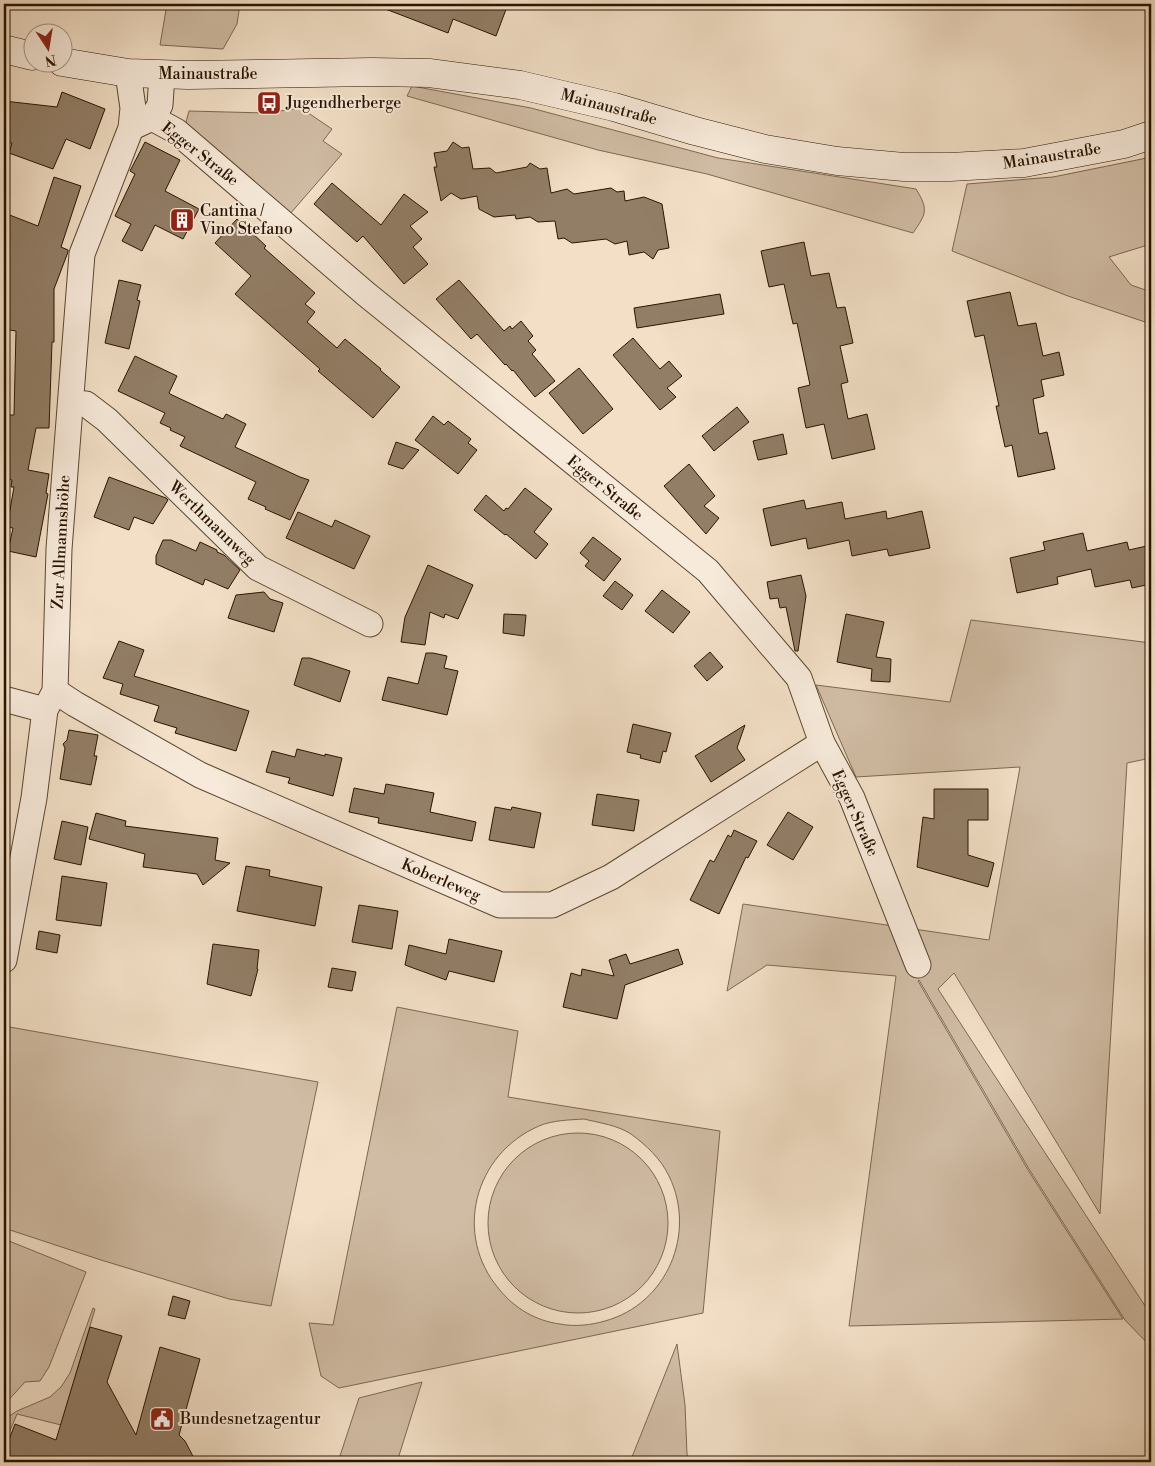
<svg xmlns="http://www.w3.org/2000/svg" width="1155" height="1466" font-family="'Libre Bodoni',serif">
	<style>
		.green { fill: #d0bca4; stroke: #7c6852; fill-rule: evenodd }
		.building { fill: #927e67; stroke: #291400 }
		.lines { fill: none; stroke-linecap: round; stroke-linejoin: round }
		.minor-casing { stroke: #5b4732; stroke-width: 27 }
		.secondary-casing { stroke: #291400; stroke-width: 29 }
		.minor { stroke: #f7eada; stroke-width: 25 }
		.secondary { stroke: #f7eada; stroke-width: 28 }
		.labels { text-anchor: middle; dominant-baseline: central; stroke-width: 4; stroke-linejoin: round; paint-order: stroke }
		.street-label { font-size: 16px; fill: #291400; stroke: #f7eada }
		.poi-label { font-size: 16px; fill: #291400; stroke: #f7eada; text-anchor: start }
	</style>
	<rect width="100%" height="100%" fill="#f2dfc6"/>
	<filter id="stains"><feTurbulence type="fractalNoise" baseFrequency=".004" numOctaves="4"/><feColorMatrix values="0 0 0 0 .2 0 0 0 0 .09 0 0 0 0 .02 0 0 0 .5 -.17"/></filter>
	<radialGradient id="worn" r=".72"><stop offset=".6" stop-color="#630" stop-opacity="0"/><stop offset="1" stop-color="#630" stop-opacity=".3"/></radialGradient>
	<g class="green">
		<polygon points="167,4 240,4 237,24 223,49 160,45"/>
		<path d="M 412,86 L 531,108 L 718,158 L 916,189 C 929,210 926,214 913,233 L 707,174 L 598,150 L 407,96 Z"/>
		<polygon points="301,108 332,129 323,141 342,154 283,222 182,137 189,111 266,113"/>
		<polygon points="1151,156 1151,244 1109,257 1131,285 1151,292 1151,324 1068,296 952,251 967,184 1053,177 1142,159"/>
		<polygon points="971,620 1151,643 1151,758 1127,763 1100,1214 954,973 938,989 1151,1315 1151,1347 1125,1320 1029,1169 919,980 918,981 1028,1170 1123,1319 849,1326 896,976 767,965 727,991 743,904 989,940 1020,767 856,777 816,685 950,702"/>
		<path d="M 397,1007 L 518,1031 L 508,1097 L 720,1131 L 703,1313 L 339,1388 L 321,1376 L 309,1323 L 333,1325 ZM 584,1119 C 600,1123 617,1125 631,1134 C 646,1145 661,1159 669,1176 C 697,1233 667,1304 605,1321 C 591,1325 575,1327 560,1324 C 536,1321 514,1308 499,1289 C 453,1235 474,1154 539,1126 C 553,1120 570,1120 584,1119 Z"/>
		<polygon points="4,1026 318,1082 271,1306 229,1299 101,1260 4,1228"/>
		<circle cx="578" cy="1223" r="90"/>
		<polygon points="4,1239 86,1272 49,1367 40,1381 25,1382 4,1405"/>
		<polygon points="93,1308 95,1309 61,1425 17,1414 4,1445 4,1427 8,1417 17,1411 50,1397 61,1387 70,1373"/>
		<polygon points="677,1344 685,1405 687,1454 691,1462 630,1462"/>
		<polygon points="422,1382 397,1462 338,1462 359,1398"/>
	</g>
	<g class="building">
		<polygon points="376,4 508,4 496,36 453,19 448,33 375,5"/>
		<polygon points="62,92 105,109 90,149 66,139 53,169 9,153 12,143 4,142 4,101 57,107"/>
		<polygon points="145,142 180,160 165,191 199,209 183,239 155,225 142,251 122,241 131,224 115,216 135,174 130,171"/>
		<polygon points="453,142 462,148 469,147 473,169 490,168 496,173 527,167 530,163 540,169 547,168 551,193 567,189 574,194 611,188 617,192 624,191 625,201 644,197 662,204 669,248 658,250 653,259 644,252 629,255 627,241 615,244 606,239 572,243 564,238 558,239 555,221 538,222 530,217 516,219 515,215 494,217 479,209 477,196 461,199 451,193 441,201 434,167 437,167 434,153 447,151"/>
		<polygon points="54,177 81,186 61,247 68,250 68,252 54,289 54,342 52,342 49,428 36,428 28,470 49,474 46,493 48,494 36,557 8,551 13,528 7,527 14,487 11,487 12,480 4,478 4,453 7,454 9,415 14,415 16,331 4,329 4,224 7,214 38,226"/>
		<polygon points="332,183 381,225 404,194 428,212 410,226 422,239 413,247 428,264 404,284 363,236 357,242 314,204"/>
		<polygon points="237,219 266,246 264,248 315,293 305,304 315,312 307,322 337,348 345,339 381,369 380,370 400,387 373,418 318,371 320,369 235,294 251,276 215,243"/>
		<polygon points="804,242 811,276 829,273 837,308 845,307 853,343 840,346 848,382 841,384 848,419 867,414 875,449 832,459 824,424 806,428 798,388 810,385 797,323 793,324 784,284 769,287 761,251"/>
		<polygon points="119,280 141,285 137,300 140,301 129,349 105,343"/>
		<polygon points="459,280 504,331 510,326 512,329 521,321 533,336 528,341 536,350 532,354 555,381 535,397 513,370 512,371 506,364 505,365 477,334 471,339 436,299"/>
		<polygon points="1010,292 1018,326 1036,323 1043,356 1059,352 1064,375 1041,380 1044,396 1033,399 1039,434 1047,432 1055,469 1018,477 1012,445 1005,447 996,406 999,406 984,335 975,337 967,301"/>
		<polygon points="720,294 724,314 637,328 634,308"/>
		<polygon points="633,338 660,369 669,361 682,376 667,388 676,397 660,410 613,355"/>
		<polygon points="135,356 177,376 169,393 170,394 223,419 226,414 246,424 235,447 300,477 309,480 290,520 265,509 266,507 248,499 256,482 180,446 185,437 170,430 171,428 160,423 165,413 118,391"/>
		<polygon points="579,368 613,409 583,434 549,393"/>
		<polygon points="737,407 749,422 714,451 702,436"/>
		<polygon points="433,416 444,425 448,421 471,439 468,443 477,450 458,474 415,440"/>
		<polygon points="783,434 787,454 758,460 753,441"/>
		<polygon points="396,442 419,450 403,469 388,464"/>
		<polygon points="689,464 715,496 704,506 719,518 706,534 664,486"/>
		<polygon points="109,477 166,498 168,500 153,524 134,517 129,530 94,517"/>
		<polygon points="525,488 552,509 534,532 548,544 536,559 506,534 505,535 474,510 486,495 504,511 506,508 508,509"/>
		<polygon points="804,500 806,509 842,502 845,519 886,511 887,519 922,511 930,548 889,556 887,549 852,556 849,540 808,549 806,538 771,546 763,509"/>
		<polygon points="298,512 332,527 335,520 370,536 354,569 286,538"/>
		<polygon points="1083,533 1087,551 1127,542 1129,550 1151,545 1151,584 1132,588 1130,580 1095,587 1091,569 1057,577 1058,584 1017,593 1010,558 1045,550 1043,542"/>
		<polygon points="593,537 621,559 604,581 585,566 589,561 580,553"/>
		<polygon points="163,540 171,540 196,551 200,542 217,550 217,552 224,555 240,570 228,589 205,579 203,585 156,564 156,556"/>
		<polygon points="428,565 473,585 458,619 445,614 444,618 430,612 425,645 401,642 405,617"/>
		<polygon points="801,575 806,596 798,651 795,651 786,607 780,608 778,598 770,599 767,582"/>
		<polygon points="615,581 633,595 622,610 603,596"/>
		<polygon points="662,590 690,612 673,633 645,611"/>
		<polygon points="264,592 270,599 283,603 274,632 228,618 236,595"/>
		<polygon points="504,614 526,615 524,636 503,633"/>
		<polygon points="846,614 884,622 876,657 891,659 890,682 871,681 872,669 837,662"/>
		<polygon points="119,641 144,650 134,676 249,711 236,751 175,733 177,728 154,721 159,706 120,694 123,684 103,678"/>
		<polygon points="710,652 723,667 707,681 694,666"/>
		<polygon points="426,653 433,653 447,656 444,668 458,671 447,715 382,700 388,677 418,684"/>
		<polygon points="302,658 310,658 350,671 340,702 294,685"/>
		<polygon points="633,724 671,733 666,752 663,751 660,763 640,758 641,755 627,752"/>
		<polygon points="745,725 737,748 745,760 711,782 695,756"/>
		<polygon points="69,730 98,735 94,756 97,756 91,785 60,779 65,748 63,744 67,740"/>
		<polygon points="297,749 325,756 325,754 342,758 333,796 288,783 290,778 266,772 272,751 295,757"/>
		<polygon points="386,784 434,793 430,812 476,822 472,841 378,823 379,818 349,812 354,788 384,794"/>
		<polygon points="934,789 988,789 988,820 968,820 968,855 994,863 988,887 917,867 923,817 934,819"/>
		<polygon points="597,794 639,800 634,831 592,825"/>
		<polygon points="495,807 511,810 512,807 541,813 534,848 489,840"/>
		<polygon points="788,812 813,827 793,860 767,845"/>
		<polygon points="96,813 126,821 125,826 218,838 215,860 230,863 203,885 197,874 143,867 145,854 89,839"/>
		<polygon points="62,821 88,827 81,865 54,859"/>
		<polygon points="734,830 757,841 748,858 746,857 719,914 690,900 710,860 714,862 728,835 731,837"/>
		<polygon points="246,866 270,870 269,876 322,887 315,926 237,911"/>
		<polygon points="62,876 107,883 101,926 56,920"/>
		<polygon points="359,905 398,911 392,949 352,942"/>
		<polygon points="39,931 60,935 57,953 36,949"/>
		<polygon points="449,939 502,951 494,982 449,971 446,980 405,965 409,945 446,954"/>
		<polygon points="213,944 259,950 257,969 258,969 251,996 207,984"/>
		<polygon points="678,949 683,964 625,985 617,1019 563,1007 571,973 581,976 582,969 614,976 609,960 626,954 630,964"/>
		<polygon points="332,968 356,972 352,991 328,987"/>
		<polygon points="173,1296 190,1301 185,1319 168,1315"/>
		<polygon points="90,1327 122,1336 107,1382 136,1435 160,1347 200,1359 179,1435 185,1441 196,1462 4,1462 4,1453 15,1424 56,1440"/>
	</g>
	<g class="lines">
		<defs>
			<g id="minor">
				<polyline points="152,118 176,131 366,294 708,571 799,678 822,743 852,798 918,965"/>
				<polyline points="137,125 152,118 160,105 162,74"/>
				<polyline points="71,403 86,404 107,420 258,568 370,624"/>
				<polyline points="55,691 75,704 200,775 500,905 552,905 611,877 822,743"/>
				<polyline points="4,699 45,710"/>
				<polyline points="4,960 34,798 45,710 55,691 59,549 82,254 131,128 133,108 128,73"/>
			</g>
			<g id="secondary">
				<polyline points="4,49 32,56"/>
				<polyline points="62,62 128,73 188,75 372,72 429,73 520,85 614,107 695,131 765,149 837,161 904,167 950,167 1024,163 1124,144 1151,135"/>
			</g>
		</defs>
		<use href="#minor" class="minor-casing"/>
		<use href="#secondary" class="secondary-casing"/>
		<use href="#minor" class="minor"/>
		<use href="#secondary" class="secondary"/>
	</g>
	<defs>
		<symbol id="bus-square" viewBox="-11 -11 22 22"><rect x="-9" y="-9" width="18" height="18" rx="4" fill="#8f2418" stroke="#f7eada"/><path d="M-5-6H5V4H4V6H2V4H-2V6H-4V4H-5ZM-3.5-4V0h7V-4ZM-3.5 1.2v1.5H-2V1.2ZM2 1.2v1.5H3.5V1.2Z" fill="#fff"/></symbol>
		<symbol id="building-square" viewBox="-11 -11 22 22"><rect x="-9" y="-9" width="18" height="18" rx="4" fill="#8f2418" stroke="#f7eada"/><path d="M-4-6H4V6H1V3H-1V6H-4ZM-2.5-4.3h1.7v1.8h-1.7ZM.8-4.3h1.7v1.8H.8ZM-2.5-1h1.7V.8h-1.7ZM.8-1h1.7V.8H.8Z" fill="#fff"/></symbol>
		<symbol id="civic-square" viewBox="-11 -11 22 22"><rect x="-9" y="-9" width="18" height="18" rx="4" fill="#8f2418" stroke="#f7eada"/><path d="M-.6-6.5H3V-4.5H.6V-3L4-1V1h2V6H-6V1h2V-1L-.6-3ZM-1.2 2.5V6h2.4V2.5Z" fill="#fff"/></symbol>
	</defs>
	<g fill-rule="evenodd">
		<use href="#bus-square" x="255" y="89" width="28" height="28"/>
		<use href="#building-square" x="168" y="206" width="28" height="28"/>
		<use href="#civic-square" x="148" y="1405" width="28" height="28"/>
	</g>
	<g class="labels">
		<g class="street-label">
			<text x="208" y="74">Mainaustraße</text>
			<text transform="translate(609 107) rotate(15)">Mainaustraße</text>
			<text transform="translate(200 154) rotate(38)">Egger Straße</text>
			<text transform="translate(1052 156) rotate(-9)">Mainaustraße</text>
			<text transform="translate(605 488) rotate(39)">Egger Straße</text>
			<text transform="translate(212 523) rotate(44)">Werthmannweg</text>
			<text transform="translate(61 542) rotate(-87)">Zur Allmannshöhe</text>
			<text transform="translate(855 813) rotate(66)">Egger Straße</text>
			<text transform="translate(441 880) rotate(23)">Koberleweg</text>
		</g>
		<g class="poi-label">
			<text x="286" y="103">Jugendherberge</text>
			<text x="200" y="211">Cantina /<tspan x="200" dy="18">Vino Stefano</tspan></text>
			<text x="180" y="1419">Bundesnetzagentur</text>
		</g>
	</g>
	<rect width="1155" height="1466" fill="none" stroke="#f2dfc6" stroke-width="20"/>
	<rect x="5" y="5" width="1145" height="1456" fill="none" stroke="#291400" stroke-width="2.5"/>
	<rect x="10" y="10" width="1135" height="1446" fill="none" stroke="#291400"/>
	<g transform="translate(48 48) rotate(168)"><circle r="24" fill="#f7eada" stroke="#a59483"/>
	<path d="M0-4L9 19L0 12L-9 19Z" fill="#8f2418"/>
	<text y="-8" font-size="14" font-weight="bold" text-anchor="middle" fill="#291400">N</text>
	</g>
	<rect width="100%" height="100%" filter="url(#stains)"/>
	<rect width="100%" height="100%" fill="url(#worn)"/>
</svg>
